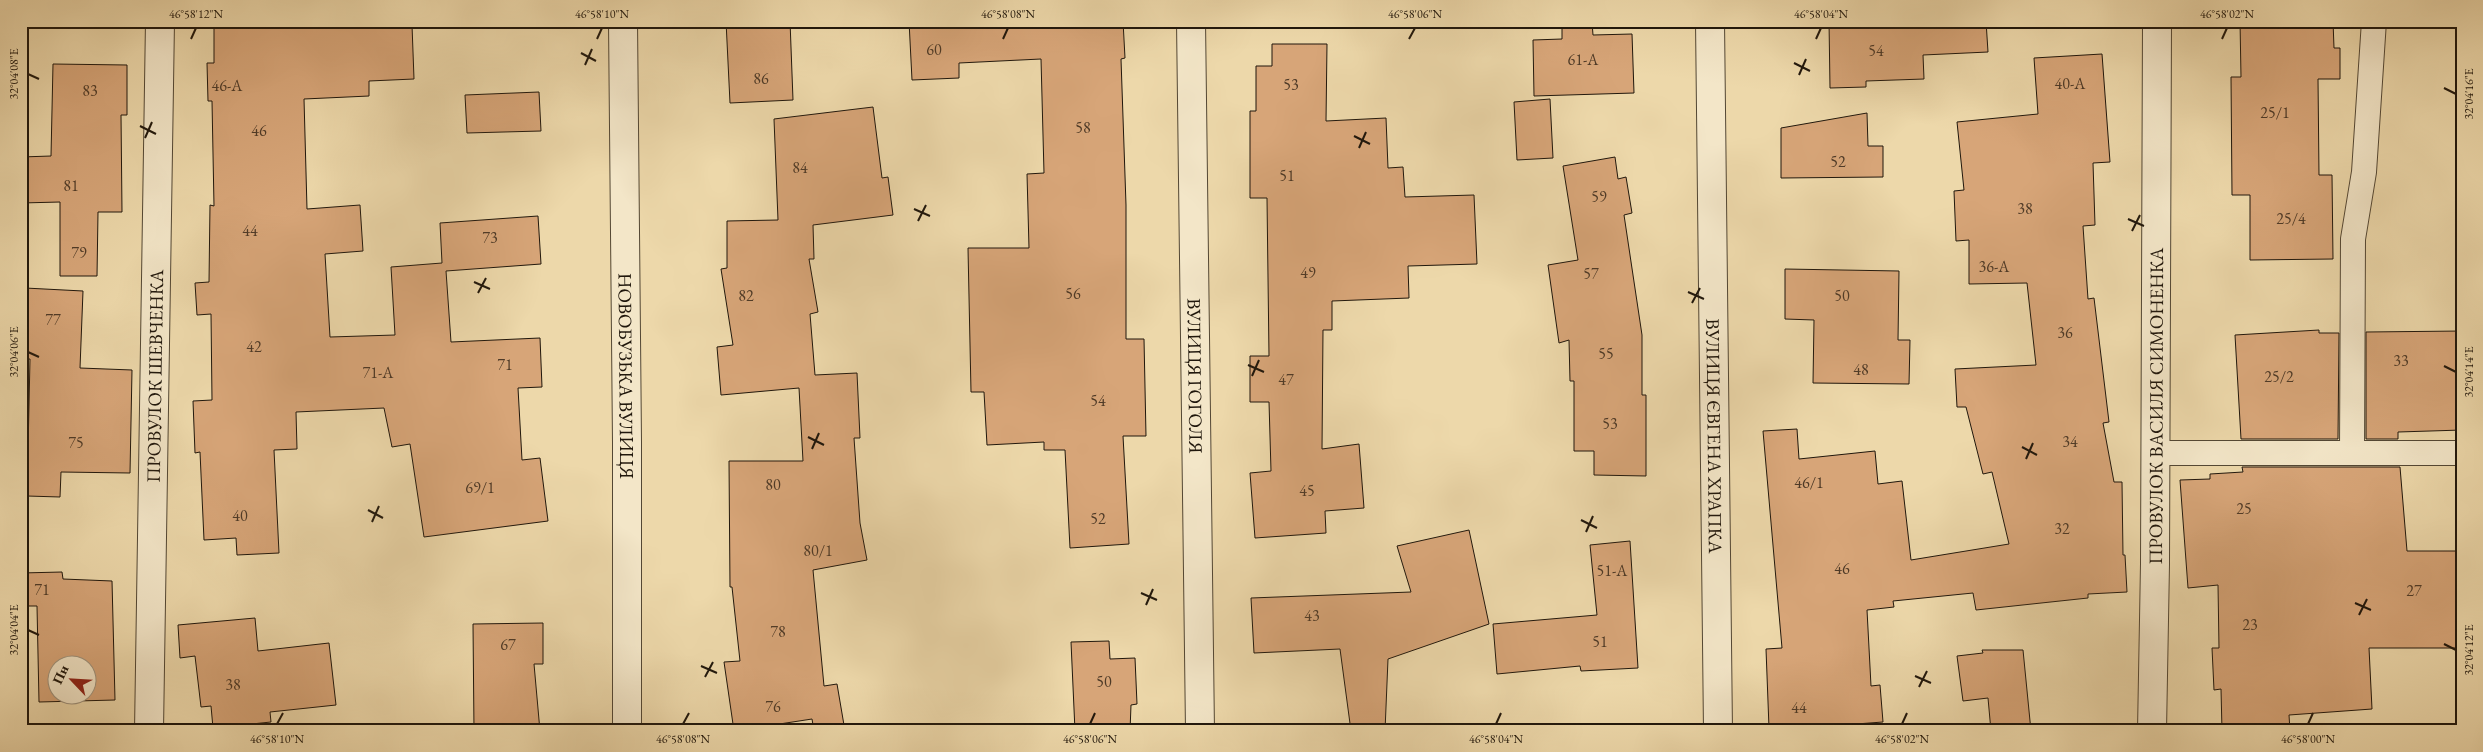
<svg xmlns="http://www.w3.org/2000/svg" width="2483" height="752" font-family="'EB Garamond',serif">
	<style>
		.building { fill: #d7a578; stroke: #20170c; fill-rule: evenodd }
		.lines { fill: none; stroke-linecap: round; stroke-linejoin: round }
		.service-casing { stroke: #534734; stroke-width: 26 }
		.minor-casing { stroke: #534734; stroke-width: 30 }
		.service { stroke: #f3e6c8; stroke-width: 24 }
		.minor { stroke: #f3e6c8; stroke-width: 28 }
		.ticks { fill: none; stroke: #20170c; stroke-width: 2 }
		.labels { text-anchor: middle; dominant-baseline: central; stroke-width: 4; stroke-linejoin: round; paint-order: stroke }
		.number-label { font-size: 16px; fill: #4e3a27 }
		.street-label { font-size: 19px; fill: #20170c; stroke: #f3e6c8 }
		.neatline { fill: none; stroke: #20170c; stroke-width: 2 }
		.ticks-label { font-size: 12px; text-anchor: middle; fill: #20170c }
	</style>
	<rect width="100%" height="100%" fill="#edd8aa"/>
	<filter id="stains"><feTurbulence type="fractalNoise" baseFrequency=".004" numOctaves="4"/><feColorMatrix values="0 0 0 0 .2 0 0 0 0 .09 0 0 0 0 .02 0 0 0 .5 -.17"/></filter>
	<radialGradient id="worn" r=".72"><stop offset=".6" stop-color="#630" stop-opacity="0"/><stop offset="1" stop-color="#630" stop-opacity=".3"/></radialGradient>
	<g class="building">
		<polygon points="214,21 367,21 367,27 412,25 414,79 369,81 369,96 304,99 307,209 360,205 363,251 325,254 330,337 395,335 391,267 442,263 440,223 538,216 541,264 446,271 451,342 540,338 542,387 518,388 522,460 540,458 548,521 424,537 410,444 392,447 384,408 296,412 297,449 274,450 279,553 237,555 236,538 204,540 200,452 195,453 193,401 212,400 211,314 197,315 195,283 209,282 210,205 214,206 212,101 208,101 207,63 214,63"/>
		<polygon points="726,21 790,21 793,100 730,103"/>
		<polygon points="909,21 1123,21 1125,58 1121,59 1126,205 1126,339 1144,339 1146,436 1123,436 1129,544 1070,548 1065,450 1044,450 1044,442 987,445 984,392 971,392 968,248 1029,248 1027,174 1044,173 1041,59 959,63 959,78 912,80"/>
		<polygon points="1829,21 1986,21 1988,52 1923,55 1924,79 1866,81 1866,87 1830,88"/>
		<polygon points="2240,21 2333,21 2334,48 2340,48 2340,79 2318,79 2319,175 2332,175 2333,259 2250,260 2250,195 2232,195 2231,77 2241,77"/>
		<polygon points="1592,22 1593,35 1632,34 1634,93 1534,96 1533,40 1562,39 1562,23"/>
		<polygon points="1272,44 1327,44 1326,121 1386,118 1388,168 1403,167 1405,197 1474,195 1477,264 1408,266 1409,298 1332,301 1332,330 1323,330 1322,449 1359,444 1364,508 1325,511 1326,533 1255,538 1250,473 1271,471 1269,402 1250,402 1250,356 1269,356 1267,198 1250,198 1250,111 1256,111 1256,66 1272,66"/>
		<polygon points="2102,54 2110,162 2093,163 2095,225 2083,226 2088,299 2094,298 2109,422 2103,423 2114,482 2122,482 2123,555 2125,555 2127,592 2088,594 2088,598 1976,610 1973,593 1893,601 1894,607 1867,610 1871,686 1880,685 1883,722 1789,729 1789,727 1769,728 1766,649 1782,648 1763,431 1797,429 1799,459 1875,451 1878,484 1902,481 1911,560 2009,544 1992,472 1983,474 1966,407 1957,407 1955,369 2036,365 2027,283 1969,284 1969,240 1956,241 1954,191 1964,190 1957,122 2038,114 2034,58"/>
		<polygon points="53,64 127,65 127,115 121,115 122,212 98,212 97,276 60,276 60,202 21,203 21,157 51,156"/>
		<polygon points="539,92 541,131 467,133 465,95"/>
		<polygon points="1550,99 1553,158 1517,160 1514,102"/>
		<polygon points="873,107 882,178 888,177 893,215 813,225 814,259 809,259 818,312 810,314 815,375 857,373 860,438 854,438 860,523 867,560 813,570 824,686 837,684 845,731 814,731 812,719 734,731 724,662 740,661 732,587 730,587 729,461 803,461 799,388 721,395 717,347 733,345 721,269 727,268 727,221 778,220 774,119"/>
		<polygon points="1867,113 1868,146 1883,146 1883,177 1781,178 1781,128"/>
		<polygon points="1615,157 1618,179 1626,177 1632,213 1624,215 1642,335 1642,395 1646,395 1646,476 1594,475 1594,451 1574,451 1574,381 1570,381 1569,340 1559,343 1548,265 1578,260 1563,166"/>
		<polygon points="1785,269 1899,271 1898,340 1910,340 1909,384 1813,383 1814,320 1785,319"/>
		<polygon points="25,288 83,291 80,368 132,370 130,473 61,472 60,497 27,496 30,359 22,359"/>
		<polygon points="2319,330 2319,333 2339,333 2338,439 2241,439 2235,335"/>
		<polygon points="2462,331 2462,430 2398,432 2398,439 2366,439 2366,332"/>
		<polygon points="2242,467 2400,467 2407,551 2457,551 2456,648 2369,648 2372,709 2289,715 2290,731 2222,731 2221,689 2214,690 2212,648 2219,648 2218,585 2188,588 2180,480 2210,479 2210,474 2243,472"/>
		<polygon points="1469,530 1489,624 1388,659 1385,731 1351,731 1340,649 1254,653 1251,598 1411,592 1397,546"/>
		<polygon points="1630,541 1638,668 1581,671 1580,666 1497,674 1493,624 1597,615 1590,545"/>
		<path d="M 62,572 L 63,579 L 112,581 L 115,700 L 39,702 L 37,606 L 21,606 L 21,573 ZM 58,664 L 88,664 L 88,694 L 58,694 Z"/>
		<polygon points="255,618 258,651 329,643 336,705 270,712 271,722 213,728 211,706 201,707 195,656 180,658 178,625"/>
		<polygon points="543,623 543,664 534,664 540,731 474,731 473,624"/>
		<polygon points="1109,641 1110,659 1135,658 1137,704 1131,705 1130,731 1075,731 1071,642"/>
		<polygon points="1982,650 2023,650 2031,731 1991,731 1988,698 1963,701 1957,656 1983,653"/>
	</g>
	<g class="lines">
		<defs>
			<g id="service">
				<polyline points="2156,453 2462,453"/>
				<polyline points="2352,453 2353,239 2364,172 2374,21"/>
			</g>
			<g id="minor">
				<path id="s1" d="M 623,21 L 627,442 L 627,731"/>
				<path id="s2" d="M 1191,21 L 1200,731"/>
				<path id="s3" d="M 1710,21 L 1718,731"/>
				<path id="s4" d="M 149,731 L 160,21"/>
				<path id="s5" d="M 2152,731 L 2155,564 L 2157,21"/>
			</g>
		</defs>
		<use href="#service" class="service-casing"/>
		<use href="#minor" class="minor-casing"/>
		<use href="#service" class="service"/>
		<use href="#minor" class="minor"/>
	</g>
	<path class="ticks" d="M 191,39 L 196,28M 597,39 L 602,28M 1003,39 L 1008,28M 1409,39 L 1415,28M 1816,39 L 1821,28M 2222,39 L 2227,28M 581,53 L 596,61M 1794,63 L 1810,71M 585,65 L 592,49M 28,74 L 39,79M 1799,75 L 1806,59M 2444,88 L 2456,94M 140,126 L 156,134M 1354,136 L 1370,144M 145,138 L 152,122M 1359,148 L 1366,132M 914,209 L 930,216M 2128,219 L 2144,226M 918,221 L 926,205M 2132,231 L 2140,215M 474,282 L 490,289M 1688,292 L 1704,299M 478,293 L 486,278M 1692,303 L 1700,288M 28,352 L 39,357M 1248,365 L 1264,372M 2444,366 L 2456,372M 1252,376 L 1259,360M 808,437 L 824,445M 2022,447 L 2037,455M 812,449 L 819,433M 2026,459 L 2033,443M 368,510 L 383,518M 1581,520 L 1597,528M 372,522 L 379,506M 1586,532 L 1593,516M 1141,593 L 1157,600M 2355,603 L 2371,610M 1146,605 L 1153,589M 2359,615 L 2367,599M 28,630 L 39,635M 2444,644 L 2456,650M 701,666 L 717,673M 1915,676 L 1931,683M 705,677 L 713,662M 1919,687 L 1927,671M 277,724 L 283,713M 683,724 L 689,713M 1090,724 L 1095,713M 1496,724 L 1501,713M 1902,724 L 1907,713M 2308,724 L 2313,713"/>
	<g class="labels">
		<g class="number-label">
			<text x="934" y="49">60</text>
			<text x="1876" y="50">54</text>
			<text x="1583" y="59">61-А</text>
			<text x="761" y="78">86</text>
			<text x="2070" y="83">40-А</text>
			<text x="1291" y="84">53</text>
			<text x="227" y="85">46-А</text>
			<text x="90" y="90">83</text>
			<text x="2275" y="112">25/1</text>
			<text x="1083" y="127">58</text>
			<text x="259" y="130">46</text>
			<text x="1838" y="161">52</text>
			<text x="800" y="167">84</text>
			<text x="1287" y="175">51</text>
			<text x="71" y="185">81</text>
			<text x="1599" y="196">59</text>
			<text x="2025" y="208">38</text>
			<text x="2291" y="218">25/4</text>
			<text x="250" y="230">44</text>
			<text x="490" y="237">73</text>
			<text x="79" y="252">79</text>
			<text x="1994" y="266">36-А</text>
			<text x="1308" y="272">49</text>
			<text x="1591" y="273">57</text>
			<text x="1073" y="293">56</text>
			<text x="746" y="295">82</text>
			<text x="1842" y="295">50</text>
			<text x="53" y="319">77</text>
			<text x="2065" y="332">36</text>
			<text x="254" y="346">42</text>
			<text x="1606" y="353">55</text>
			<text x="2401" y="360">33</text>
			<text x="505" y="364">71</text>
			<text x="1861" y="369">48</text>
			<text x="378" y="372">71-А</text>
			<text x="2279" y="376">25/2</text>
			<text x="1286" y="379">47</text>
			<text x="1098" y="400">54</text>
			<text x="1610" y="423">53</text>
			<text x="2070" y="441">34</text>
			<text x="76" y="442">75</text>
			<text x="1809" y="482">46/1</text>
			<text x="773" y="484">80</text>
			<text x="480" y="487">69/1</text>
			<text x="1307" y="490">45</text>
			<text x="2244" y="508">25</text>
			<text x="240" y="515">40</text>
			<text x="1098" y="518">52</text>
			<text x="2062" y="528">32</text>
			<text x="818" y="550">80/1</text>
			<text x="1842" y="568">46</text>
			<text x="1612" y="570">51-А</text>
			<text x="42" y="589">71</text>
			<text x="2414" y="590">27</text>
			<text x="1312" y="615">43</text>
			<text x="2250" y="624">23</text>
			<text x="778" y="631">78</text>
			<text x="1600" y="641">51</text>
			<text x="508" y="644">67</text>
			<text x="1104" y="681">50</text>
			<text x="233" y="684">38</text>
			<text x="773" y="706">76</text>
			<text x="1799" y="707">44</text>
		</g>
		<g class="street-label">
			<text stroke="none"><textPath href="#s4" startOffset="355">ПРОВУЛОК ШЕВЧЕНКА</textPath></text>
			<text stroke="none"><textPath href="#s1" startOffset="355">НОВОБУЗЬКА ВУЛИЦЯ</textPath></text>
			<text stroke="none"><textPath href="#s2" startOffset="355">ВУЛИЦЯ ГОГОЛЯ</textPath></text>
			<text stroke="none"><textPath href="#s5" startOffset="325">ПРОВУЛОК ВАСИЛЯ СИМОНЕНКА</textPath></text>
			<text stroke="none"><textPath href="#s3" startOffset="415">ВУЛИЦЯ ЄВГЕНА ХРАПКА</textPath></text>
		</g>
	</g>
	<rect width="2483" height="752" fill="none" stroke="#edd8aa" stroke-width="55"/>
	<g transform="translate(72 680) rotate(295)"><circle r="24" fill="#f3e6c8" stroke="#9f937d"/>
	<path d="M0-4L9 19L0 12L-9 19Z" fill="#8f2418"/>
	<text y="-8" font-size="14" font-weight="bold" text-anchor="middle" fill="#20170c">Пн</text>
	</g>
	<rect x="28" y="28" width="2428" height="696" class="neatline"/>
	<g class="ticks-label">
		<text x="196" y="18">46°58'12"N</text>
		<text x="602" y="18">46°58'10"N</text>
		<text x="1008" y="18">46°58'08"N</text>
		<text x="1415" y="18">46°58'06"N</text>
		<text x="1821" y="18">46°58'04"N</text>
		<text x="2227" y="18">46°58'02"N</text>
		<text transform="translate(14 74) rotate(-90)" y="4">32°04'08"E</text>
		<text transform="translate(2469 94) rotate(-90)" y="4">32°04'16"E</text>
		<text transform="translate(14 352) rotate(-90)" y="4">32°04'06"E</text>
		<text transform="translate(2469 372) rotate(-90)" y="4">32°04'14"E</text>
		<text transform="translate(14 630) rotate(-90)" y="4">32°04'04"E</text>
		<text transform="translate(2469 650) rotate(-90)" y="4">32°04'12"E</text>
		<text x="277" y="743">46°58'10"N</text>
		<text x="683" y="743">46°58'08"N</text>
		<text x="1090" y="743">46°58'06"N</text>
		<text x="1496" y="743">46°58'04"N</text>
		<text x="1902" y="743">46°58'02"N</text>
		<text x="2308" y="743">46°58'00"N</text>
	</g>
	<rect width="100%" height="100%" filter="url(#stains)"/>
	<rect width="100%" height="100%" fill="url(#worn)"/>
</svg>
